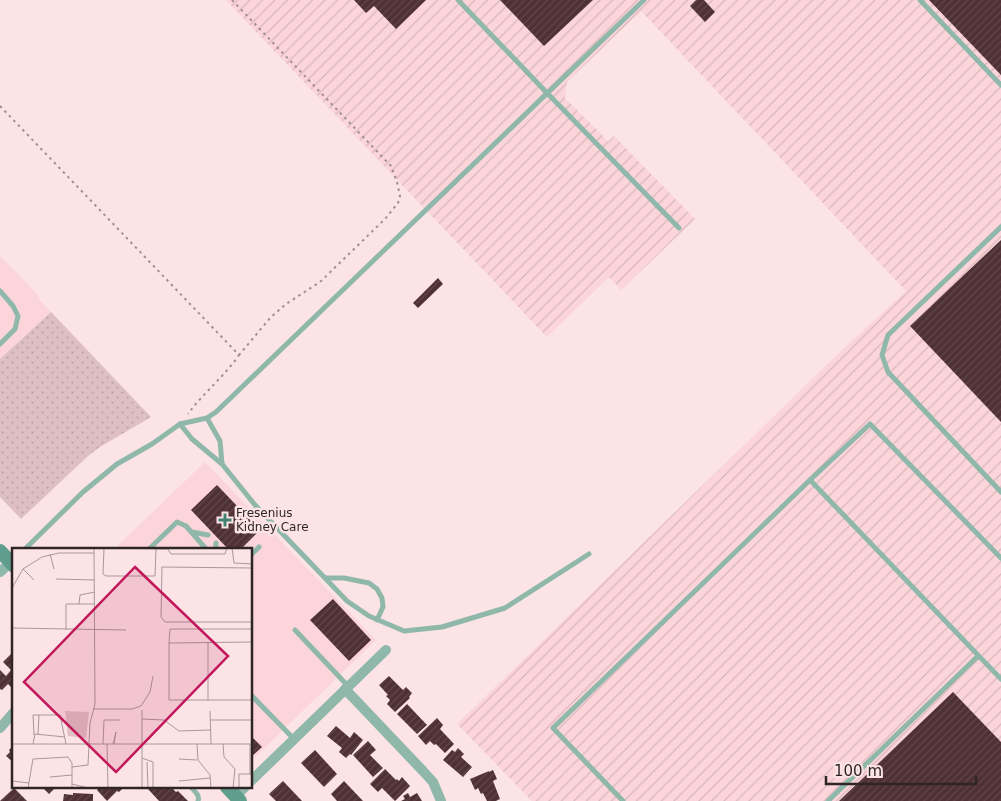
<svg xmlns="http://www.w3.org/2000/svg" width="1001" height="801" font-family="'DejaVu Sans',sans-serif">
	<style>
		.built { fill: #fcd5da }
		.industrial { fill: url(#industrial-furrows) }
		.grass { fill: url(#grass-dots) }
		.building { fill: url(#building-hatch) }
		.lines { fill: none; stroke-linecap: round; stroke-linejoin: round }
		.path { stroke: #a08e90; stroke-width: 2; stroke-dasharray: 2.5 4; stroke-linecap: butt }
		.service { stroke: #8fb8ab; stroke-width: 5 }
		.minor { stroke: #8fb8ab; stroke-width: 10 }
		.secondary { stroke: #5f9e8c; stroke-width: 14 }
		.poi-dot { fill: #428270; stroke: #fbe3e6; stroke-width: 2 }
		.labels { text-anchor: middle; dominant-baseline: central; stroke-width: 5; stroke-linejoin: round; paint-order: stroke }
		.poi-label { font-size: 12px; fill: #302526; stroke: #fbe3e6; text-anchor: start }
		.inset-road { fill: none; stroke: #aa9799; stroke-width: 1 }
		.view { fill: #c2185b; fill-opacity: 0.15; stroke: #c2185b; stroke-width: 2.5 }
		.inset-edge { fill: none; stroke: #302526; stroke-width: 2.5 }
	</style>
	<defs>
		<pattern id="industrial-furrows" width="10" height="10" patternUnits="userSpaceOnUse" patternTransform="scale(1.25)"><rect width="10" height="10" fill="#fcd5da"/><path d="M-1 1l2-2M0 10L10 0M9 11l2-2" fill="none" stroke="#d8b7bb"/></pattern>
		<pattern id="grass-dots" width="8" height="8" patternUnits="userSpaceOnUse" patternTransform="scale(1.25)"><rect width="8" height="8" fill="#dec0c3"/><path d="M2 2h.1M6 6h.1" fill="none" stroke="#bfa5a7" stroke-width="1.8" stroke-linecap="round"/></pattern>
		<pattern id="building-hatch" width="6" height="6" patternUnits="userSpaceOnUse" patternTransform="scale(1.25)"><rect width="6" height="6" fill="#4f3135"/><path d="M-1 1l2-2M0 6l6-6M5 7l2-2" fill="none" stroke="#60464a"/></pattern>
	</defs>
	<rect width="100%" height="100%" fill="#fbe3e6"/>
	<g class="built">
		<polygon points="0,256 39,296 38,298 51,312 0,359"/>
		<polygon points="205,462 376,640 251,761 251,550 113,550"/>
	</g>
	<polygon class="industrial" points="226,0 1001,0 1001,801 532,801 457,724 843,349 906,291 641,11 567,82 565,98 608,141 614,136 695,219 621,290 609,277 547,337"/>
	<polygon class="grass" points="51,312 151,417 100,447 88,456 21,519 0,497 0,359"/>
	<g class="building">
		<polygon points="354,0 426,0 396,29 374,6 366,13"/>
		<polygon points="500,0 593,0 544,46"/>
		<polygon points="696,0 704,0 715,12 705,22 690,6"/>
		<polygon points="929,0 1001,0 1001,75"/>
		<polygon points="1001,240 1001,422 910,326"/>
		<polygon points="438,278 443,284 418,308 413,303"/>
		<polygon points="217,485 260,530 240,550 229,550 191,510"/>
		<polygon points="333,599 371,640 349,661 310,620"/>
		<polygon points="12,653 14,654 14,684 11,687 8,684 2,690 0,689 0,670 6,676 11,670 3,662"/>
		<polygon points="389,676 403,690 406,687 412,693 409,697 410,698 395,712 387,704 390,700 386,696 388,695 379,685"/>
		<polygon points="953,692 1001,742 1001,801 839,801"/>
		<polygon points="407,704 427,725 417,734 397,714"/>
		<polygon points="437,718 443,725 440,729 454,744 445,753 436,744 434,745 430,741 426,745 418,736"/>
		<polygon points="336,726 350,738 354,732 363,740 351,755 350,754 346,758 339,752 342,748 327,736"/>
		<polygon points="251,736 262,747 251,757"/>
		<polygon points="368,741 376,750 370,755 383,768 373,777 353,755"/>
		<polygon points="14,745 14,763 6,756 10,752 9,750"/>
		<polygon points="458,748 464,754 461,757 472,767 463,777 443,760 452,750 455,752"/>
		<polygon points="315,750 337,774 324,787 301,763"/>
		<polygon points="385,769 396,780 397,779 399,781 402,777 410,786 395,801 382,788 378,792 370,784"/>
		<polygon points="493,770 497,779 493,781 500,799 496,801 487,801 483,793 481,794 478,788 475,790 470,779 489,771 489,772"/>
		<polygon points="283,781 302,801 276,801 269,794"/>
		<polygon points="344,781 363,801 337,801 331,794"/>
		<polygon points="42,787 56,787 49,794"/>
		<polygon points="100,787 122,787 123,788 119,792 117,791 107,801 97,790"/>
		<polygon points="150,787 175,787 173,789 176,792 178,791 188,801 159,801 148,789"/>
		<polygon points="14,788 27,801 0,801"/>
		<polygon points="73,793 93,794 93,801 63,801 64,794 73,795"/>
		<polygon points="408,793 410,797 417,793 422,801 401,801 405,799 403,796"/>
	</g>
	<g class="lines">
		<g class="path">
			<polyline points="232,0 391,166 397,182 400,196 398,203 385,219 320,282 286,304 271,317 239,355"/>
			<path d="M 0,106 L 239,355 C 224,377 203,393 188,414"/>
		</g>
		<g class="service">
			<polyline points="458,0 548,94 679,228"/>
			<polyline points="920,0 1001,85"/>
			<polyline points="1001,227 888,335 882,355 888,372 1001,492"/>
			<polyline points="0,291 13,306 18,316 15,329 0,344"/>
			<polyline points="207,418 220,441 222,464"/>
			<polyline points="180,424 192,439 222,464 255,505 347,601 369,616 404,631 442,627 505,608 589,554"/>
			<polyline points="810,480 870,424 1001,558"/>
			<polyline points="192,532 208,535"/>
			<polyline points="24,550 83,492 117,464 152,444 180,424 207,418 216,412 644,0"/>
			<polyline points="148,550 177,522 186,526 207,550"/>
			<polyline points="216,550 216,543"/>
			<polyline points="251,555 259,547"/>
			<polyline points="325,578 344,578 369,583 377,589 382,598 383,607 377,620"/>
			<polyline points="295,630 348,686"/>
			<polyline points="251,695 294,739"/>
			<path d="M 191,787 C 195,792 200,795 198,801"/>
			<polyline points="623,801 553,728 810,480 1001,679"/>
			<polyline points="828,801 978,656"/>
		</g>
		<g class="minor">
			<polyline points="0,572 11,562"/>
			<polyline points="345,689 423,771 433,782 441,801"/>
			<polyline points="0,728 14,712"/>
			<polyline points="251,781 386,650"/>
			<polyline points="236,796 245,787"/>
		</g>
		<g class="secondary">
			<polyline points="0,551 14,566"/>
			<polyline points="227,787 240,801"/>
		</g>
	</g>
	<path class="poi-dot" d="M222.5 512.5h5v5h5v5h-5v5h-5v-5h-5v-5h5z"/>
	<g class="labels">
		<g class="poi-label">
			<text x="236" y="513">Fresenius<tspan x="236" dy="14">Kidney Care</tspan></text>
		</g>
	</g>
	<g transform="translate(12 548)">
		<rect width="240" height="240" fill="#fbe3e6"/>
		<path d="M 53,163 L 77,164 L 74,190 L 56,188 Z" fill="#dec0c3"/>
		<path class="inset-road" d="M 92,0 L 91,26 L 94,28 L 143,28 L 144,1M 96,0 L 156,1 L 159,6 L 213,6 L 215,0M 220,0 L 222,15 L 240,16M 38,6 L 42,21M 240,20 L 150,19 L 149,69 L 153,74 L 240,74M 11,21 L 22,32M 44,31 L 83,32M 0,40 L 11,21 L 30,9 L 47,5 L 82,5M 67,56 L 68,47 L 83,44M 0,80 L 114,82M 54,82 L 54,56 L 83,56M 240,94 L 157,95 L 157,152 L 240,152M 157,95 L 158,81 L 240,81M 196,95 L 196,152M 81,161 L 120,161 L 129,158 L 138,144 L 141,128M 130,162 L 130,240M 198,163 L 199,196M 130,171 L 152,172 L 167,183 L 198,182M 198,172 L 240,172M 26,186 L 27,167 L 48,167 L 54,196M 22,187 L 21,167 L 27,167M 0,196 L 240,196M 21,196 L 23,186 L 53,189M 91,196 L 92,172 L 108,172M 95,196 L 96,240M 101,196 L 104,184 L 102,196M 185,196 L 186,212 L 198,227 L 199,240M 211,196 L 212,209 L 223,221 L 221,240M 130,210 L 141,214 L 141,240M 21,211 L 56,209 L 60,215 L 60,240M 167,211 L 185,212M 135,214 L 136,240M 76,217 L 78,175 L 83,156 L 82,0M 60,219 L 76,217M 238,226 L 238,196M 38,229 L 60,227M 0,233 L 17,235M 167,233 L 198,230M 60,236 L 76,240M 16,240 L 21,211M 227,240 L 227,226 L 240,226"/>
		<path class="view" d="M 123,19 L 216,108 L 104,224 L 12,134 Z"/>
		<rect width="240" height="240" class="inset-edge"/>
	</g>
	<path d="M826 776v8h150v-8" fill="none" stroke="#302526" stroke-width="2.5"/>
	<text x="834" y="776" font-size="15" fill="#302526" stroke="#fbe3e6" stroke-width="4" paint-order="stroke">100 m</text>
</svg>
